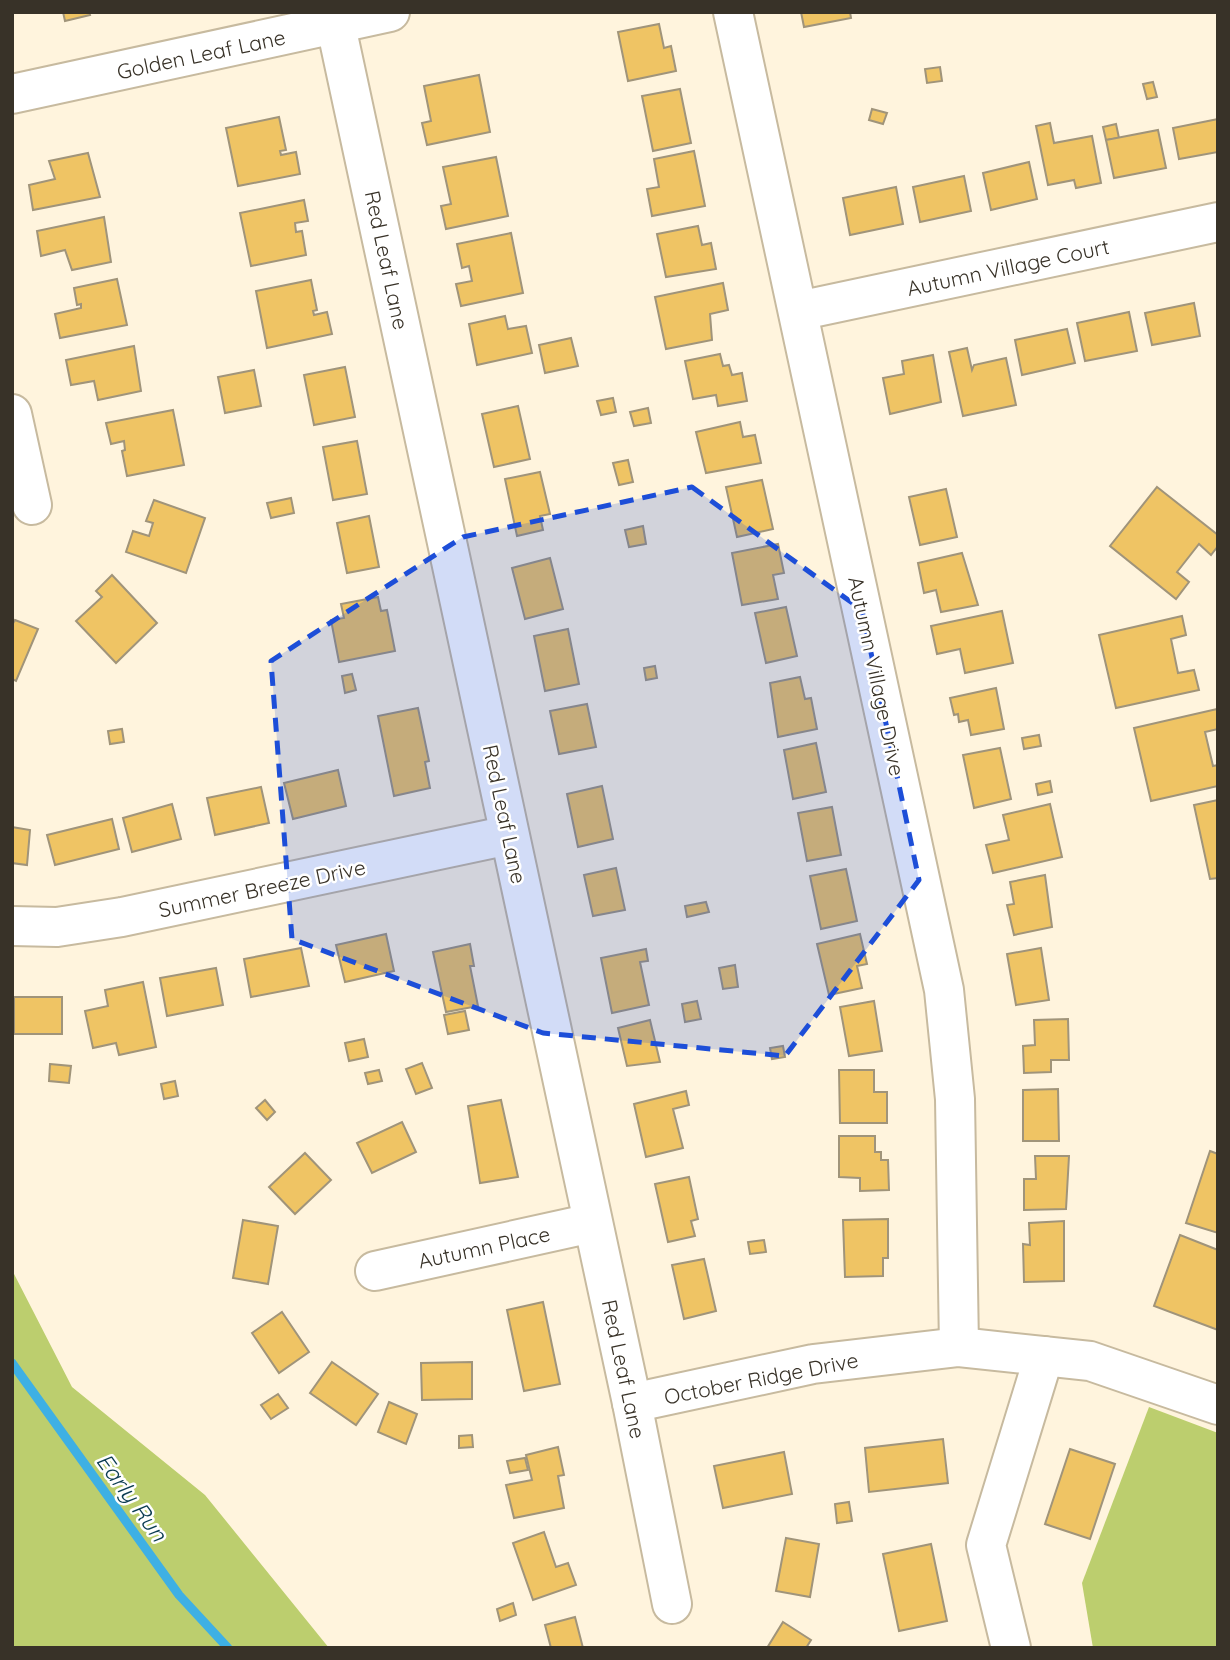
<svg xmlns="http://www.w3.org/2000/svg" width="1230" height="1660" font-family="Quicksand,sans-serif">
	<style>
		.green { fill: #bcce6e }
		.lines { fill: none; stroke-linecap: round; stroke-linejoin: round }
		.stream { stroke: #3eb0e4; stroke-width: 9 }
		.building { fill: #efc464; stroke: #a0947a; stroke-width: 2 }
		.minor-casing { stroke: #c7ba9f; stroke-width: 42 }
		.minor { stroke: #fff; stroke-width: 38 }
		.marked { fill: #1d4ed8; fill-opacity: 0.2; stroke: #1d4ed8; stroke-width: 5; stroke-dasharray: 14 9; stroke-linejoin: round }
		.labels { text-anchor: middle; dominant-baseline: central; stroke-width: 5; stroke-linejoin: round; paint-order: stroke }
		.street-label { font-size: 21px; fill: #383228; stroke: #fff }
		.water-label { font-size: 23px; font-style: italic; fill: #0a3b50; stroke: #fff }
	</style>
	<rect width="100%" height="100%" fill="#fff4dd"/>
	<g class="green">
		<polygon points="12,1270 72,1387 205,1495 329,1648 12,1648"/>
		<polygon points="1149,1407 1218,1433 1218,1648 1093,1648 1082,1583"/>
	</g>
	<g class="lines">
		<polyline class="stream" points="12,1363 179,1595 228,1648"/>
	</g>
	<g class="building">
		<polygon points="63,12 89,12 90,15 65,21"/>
		<polygon points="801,12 850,12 851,18 804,27"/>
		<polygon points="659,24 664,48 671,46 676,71 628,81 618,32"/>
		<polygon points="940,67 942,81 927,83 925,69"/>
		<polygon points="479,75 490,132 427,145 422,123 431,121 424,86"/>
		<polygon points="1153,82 1157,97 1147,99 1143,84"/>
		<polygon points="680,89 691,143 653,151 642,96"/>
		<polygon points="872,109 887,113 883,124 869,120"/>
		<polygon points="279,117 286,150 280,151 281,155 296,152 300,174 238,186 226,128"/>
		<polygon points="1218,119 1218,152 1179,159 1173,128"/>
		<polygon points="1050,123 1054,143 1092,136 1101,183 1076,188 1074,180 1048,185 1036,126"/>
		<polygon points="1116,124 1119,138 1106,140 1103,127"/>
		<polygon points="1158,130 1166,168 1114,178 1106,140"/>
		<polygon points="694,151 705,206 652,216 647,189 659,187 654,159"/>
		<polygon points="88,153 100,197 33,210 29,185 55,179 49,161"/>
		<polygon points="496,157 508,216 446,229 441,206 451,204 443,167"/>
		<polygon points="1029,162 1037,199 991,210 983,173"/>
		<polygon points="964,176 971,211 920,222 913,187"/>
		<polygon points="896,187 903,224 850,235 843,198"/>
		<polygon points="304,200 308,221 295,223 296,232 302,231 306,255 251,266 240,213"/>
		<polygon points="104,217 111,262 72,270 65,250 41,256 37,231"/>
		<polygon points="698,226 702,245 711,243 716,269 666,277 657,234"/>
		<polygon points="511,233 523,293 461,306 456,284 472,281 469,266 462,268 457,244"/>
		<polygon points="117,279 127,325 60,338 55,314 81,308 81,304 77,305 74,288"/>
		<polygon points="311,280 317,310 313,311 314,315 327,312 332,334 267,348 256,291"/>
		<polygon points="723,283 728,310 710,314 712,340 666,349 655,297"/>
		<polygon points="1194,303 1200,336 1152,345 1145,313"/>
		<polygon points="1129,312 1137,351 1085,361 1077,323"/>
		<polygon points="505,316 508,329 526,326 532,353 477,365 469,324"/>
		<polygon points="1067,329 1075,363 1022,375 1015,340"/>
		<polygon points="571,338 578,366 545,373 539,345"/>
		<polygon points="134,346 141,391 98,400 94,381 71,385 66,360"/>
		<polygon points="967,348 972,370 974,365 1006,358 1016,405 963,416 949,352"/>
		<polygon points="720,354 723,366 729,365 732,375 742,373 747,401 718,406 716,395 693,399 685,361"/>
		<polygon points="933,355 941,402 890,414 883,378 904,374 902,361"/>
		<polygon points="345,367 355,417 314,425 304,375"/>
		<polygon points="254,370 261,406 225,413 218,377"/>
		<polygon points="613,398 616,412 601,415 597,401"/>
		<polygon points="518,406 530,459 494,467 482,414"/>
		<polygon points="648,408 651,423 634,426 630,412"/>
		<polygon points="173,410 184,465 127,476 122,451 125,450 124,441 111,444 106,423"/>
		<polygon points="740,422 743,437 755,435 761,463 706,473 696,432"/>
		<polygon points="357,441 367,494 333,500 323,447"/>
		<polygon points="628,460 633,482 619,485 613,463"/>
		<polygon points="540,472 550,514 540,516 543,530 517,536 505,479"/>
		<polygon points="762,480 773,529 737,537 726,487"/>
		<polygon points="1157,487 1218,535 1218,546 1211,555 1199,544 1177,572 1189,582 1176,599 1110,546"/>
		<polygon points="946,489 957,537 920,545 909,497"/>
		<polygon points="291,498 294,513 271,518 267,503"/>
		<polygon points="154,500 205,518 186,573 126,552 133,531 149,536 153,523 146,521"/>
		<polygon points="369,516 379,567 347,573 337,523"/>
		<polygon points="643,526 646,544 629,547 625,530"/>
		<polygon points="778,544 784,573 773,575 778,599 742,605 732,553"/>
		<polygon points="962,553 978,605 941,612 936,590 924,593 918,563"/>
		<polygon points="550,558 563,609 525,619 512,568"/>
		<polygon points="112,575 157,623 116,663 76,621 102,597 96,591"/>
		<polygon points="378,597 381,611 387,610 395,651 339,662 331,620 344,618 341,604"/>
		<polygon points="786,607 797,656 766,663 755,613"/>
		<polygon points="1002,611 1013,663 965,673 960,649 937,654 931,626"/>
		<polygon points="1182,616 1186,635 1171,639 1178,673 1194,670 1199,690 1116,708 1099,635"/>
		<polygon points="15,620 38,629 16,681 12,679 12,625"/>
		<polygon points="568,629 579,684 545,691 534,636"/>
		<polygon points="655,666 657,678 646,680 644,668"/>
		<polygon points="352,674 356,690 345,693 342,676"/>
		<polygon points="800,677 805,699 811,698 817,729 778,737 770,683"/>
		<polygon points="996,688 1004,729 971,735 968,720 959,722 958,714 954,715 950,698"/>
		<polygon points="587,704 596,747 559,754 550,711"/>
		<polygon points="418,708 429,761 425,762 430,788 394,796 378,716"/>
		<polygon points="1217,709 1218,729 1205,732 1213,766 1218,765 1218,786 1151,801 1134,728"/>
		<polygon points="122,729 124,742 110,744 108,731"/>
		<polygon points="1039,735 1041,746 1024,749 1022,738"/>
		<polygon points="816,743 826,792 793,799 784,750"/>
		<polygon points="1000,748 1011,799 974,808 963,755"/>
		<polygon points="338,770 346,806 293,819 284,783"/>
		<polygon points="1050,781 1052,792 1038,795 1036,784"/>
		<polygon points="602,786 613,839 578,847 567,794"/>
		<polygon points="261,787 269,823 215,835 207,798"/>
		<polygon points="1218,800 1218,878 1210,879 1194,805"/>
		<polygon points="172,804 181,839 132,852 123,818"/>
		<polygon points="1050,804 1062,857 993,873 986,845 1009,840 1003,815"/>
		<polygon points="832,807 841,855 807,861 798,813"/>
		<polygon points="112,819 119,849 55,865 47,835"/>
		<polygon points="12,827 30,830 27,865 12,863"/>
		<polygon points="616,868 625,910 593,916 584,875"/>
		<polygon points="846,869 857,921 821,929 810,876"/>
		<polygon points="1045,875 1052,927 1014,935 1007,905 1014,904 1010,882"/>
		<polygon points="706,902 709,912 687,917 685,906"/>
		<polygon points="386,934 394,971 345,982 336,945"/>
		<polygon points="860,934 867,964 857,966 862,988 829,995 817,944"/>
		<polygon points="470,944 474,966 470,966 478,1006 446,1012 433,952"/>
		<polygon points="301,948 309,986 251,997 244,959"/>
		<polygon points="1041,948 1049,1000 1016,1005 1007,954"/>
		<polygon points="646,949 648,961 640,962 649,1005 612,1013 601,958"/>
		<polygon points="735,965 738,987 723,989 719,968"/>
		<polygon points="216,968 223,1005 167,1016 160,978"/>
		<polygon points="143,982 156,1047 119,1055 116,1043 93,1048 85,1011 108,1006 105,990"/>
		<rect x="14" y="997" width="48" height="37"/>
		<polygon points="697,1001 701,1019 685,1022 682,1004"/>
		<polygon points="874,1001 882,1051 849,1056 840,1007"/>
		<polygon points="465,1011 469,1030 448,1034 444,1015"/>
		<polygon points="1068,1019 1069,1060 1051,1060 1051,1072 1024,1073 1023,1046 1035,1045 1034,1020"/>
		<polygon points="650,1020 660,1062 627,1066 618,1028"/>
		<polygon points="364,1039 368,1057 349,1061 345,1043"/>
		<polygon points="783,1046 785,1057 772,1059 770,1048"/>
		<polygon points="422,1063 432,1088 416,1094 406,1069"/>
		<polygon points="50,1064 71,1066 69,1083 49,1081"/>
		<polygon points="379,1070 382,1081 368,1084 365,1073"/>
		<polygon points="839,1070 874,1070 874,1092 887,1092 887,1123 840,1123"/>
		<polygon points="175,1081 178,1096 164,1099 161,1084"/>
		<polygon points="1058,1089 1059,1141 1023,1141 1023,1090"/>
		<polygon points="686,1091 689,1105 673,1109 683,1148 646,1157 634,1104"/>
		<polygon points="265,1100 275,1112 267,1120 256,1108"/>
		<polygon points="501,1100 518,1177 480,1183 468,1106"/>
		<polygon points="402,1122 416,1152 372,1173 357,1143"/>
		<polygon points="839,1136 875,1136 875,1152 881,1152 881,1160 888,1160 889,1190 860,1191 860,1178 839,1177"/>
		<polygon points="1210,1151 1218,1154 1218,1233 1186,1223"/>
		<polygon points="305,1153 331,1180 295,1214 269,1187"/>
		<polygon points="1035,1156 1069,1156 1066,1209 1024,1210 1024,1179 1036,1179"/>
		<polygon points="689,1177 698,1219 691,1221 695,1236 668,1242 655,1184"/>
		<polygon points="888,1219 888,1258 883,1258 883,1276 845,1277 843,1220"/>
		<polygon points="243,1220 278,1226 268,1284 233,1278"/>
		<polygon points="1064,1221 1064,1281 1024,1282 1023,1244 1030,1245 1029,1223"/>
		<polygon points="1180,1235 1218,1250 1218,1330 1154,1306"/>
		<polygon points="764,1240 766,1252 750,1254 748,1242"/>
		<polygon points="704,1259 716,1311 684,1319 672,1265"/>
		<polygon points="543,1302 560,1384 524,1391 507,1310"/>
		<polygon points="282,1312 309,1352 279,1373 252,1333"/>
		<polygon points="332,1362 378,1394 356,1425 310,1393"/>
		<polygon points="472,1362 472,1399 422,1400 421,1363"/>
		<polygon points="278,1394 288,1408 271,1419 261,1405"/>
		<polygon points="389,1402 417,1414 406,1444 378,1432"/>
		<polygon points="472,1435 473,1447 459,1448 459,1436"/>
		<polygon points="943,1439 948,1483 869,1492 865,1448"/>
		<polygon points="558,1447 564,1475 558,1476 564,1508 514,1518 506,1485 532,1480 526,1455"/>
		<polygon points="1070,1449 1115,1464 1090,1539 1045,1524"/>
		<polygon points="784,1452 792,1494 723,1508 714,1466"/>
		<polygon points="525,1458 528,1470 510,1473 507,1461"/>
		<polygon points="849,1502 852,1521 837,1523 835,1504"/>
		<polygon points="544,1532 556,1567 568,1563 576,1585 533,1600 513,1543"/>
		<polygon points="786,1538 819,1544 810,1597 776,1591"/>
		<polygon points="931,1544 947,1621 899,1631 883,1554"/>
		<polygon points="513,1603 516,1615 500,1621 497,1609"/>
		<polygon points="575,1617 583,1648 551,1648 545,1625"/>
		<polygon points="783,1622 811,1640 806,1648 767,1648"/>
	</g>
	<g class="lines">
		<defs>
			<g id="minor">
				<polyline points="733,12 944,990 955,1099 959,1347"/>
				<polyline points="336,26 632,1403 672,1604"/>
				<polyline points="12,94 390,12"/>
				<polyline points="798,311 1218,222"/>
				<polyline points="12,414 32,505"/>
				<polyline points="12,926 57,927 122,917 509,835"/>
				<polyline points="375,1271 592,1223"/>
				<polyline points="632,1403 813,1364 959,1347 1090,1361 1218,1405"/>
				<polyline points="1011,1648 986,1545 1044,1356"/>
			</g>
		</defs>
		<use href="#minor" class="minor-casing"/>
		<use href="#minor" class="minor"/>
	</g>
	<path class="marked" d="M 692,487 L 862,610 L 919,880 L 785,1056 L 543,1033 L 292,939 L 271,661 L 463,537 Z"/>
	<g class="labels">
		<g class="street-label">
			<text transform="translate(201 54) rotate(-12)">Golden Leaf Lane</text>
			<text transform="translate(387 260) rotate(78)">Red Leaf Lane</text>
			<text transform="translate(1008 267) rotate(-12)">Autumn Village Court</text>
			<text transform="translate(877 676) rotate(78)">Autumn Village Drive</text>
			<text transform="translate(505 814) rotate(78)">Red Leaf Lane</text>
			<text transform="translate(262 888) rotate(-12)">Summer Breeze Drive</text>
			<text transform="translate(484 1247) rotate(-12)">Autumn Place</text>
			<text transform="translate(624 1369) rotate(78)">Red Leaf Lane</text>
			<text transform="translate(761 1378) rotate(-11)">October Ridge Drive</text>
		</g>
		<g class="water-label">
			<text transform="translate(132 1497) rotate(54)">Early Run</text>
		</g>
	</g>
	<rect width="1230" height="1660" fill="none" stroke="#383228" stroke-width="28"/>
</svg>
